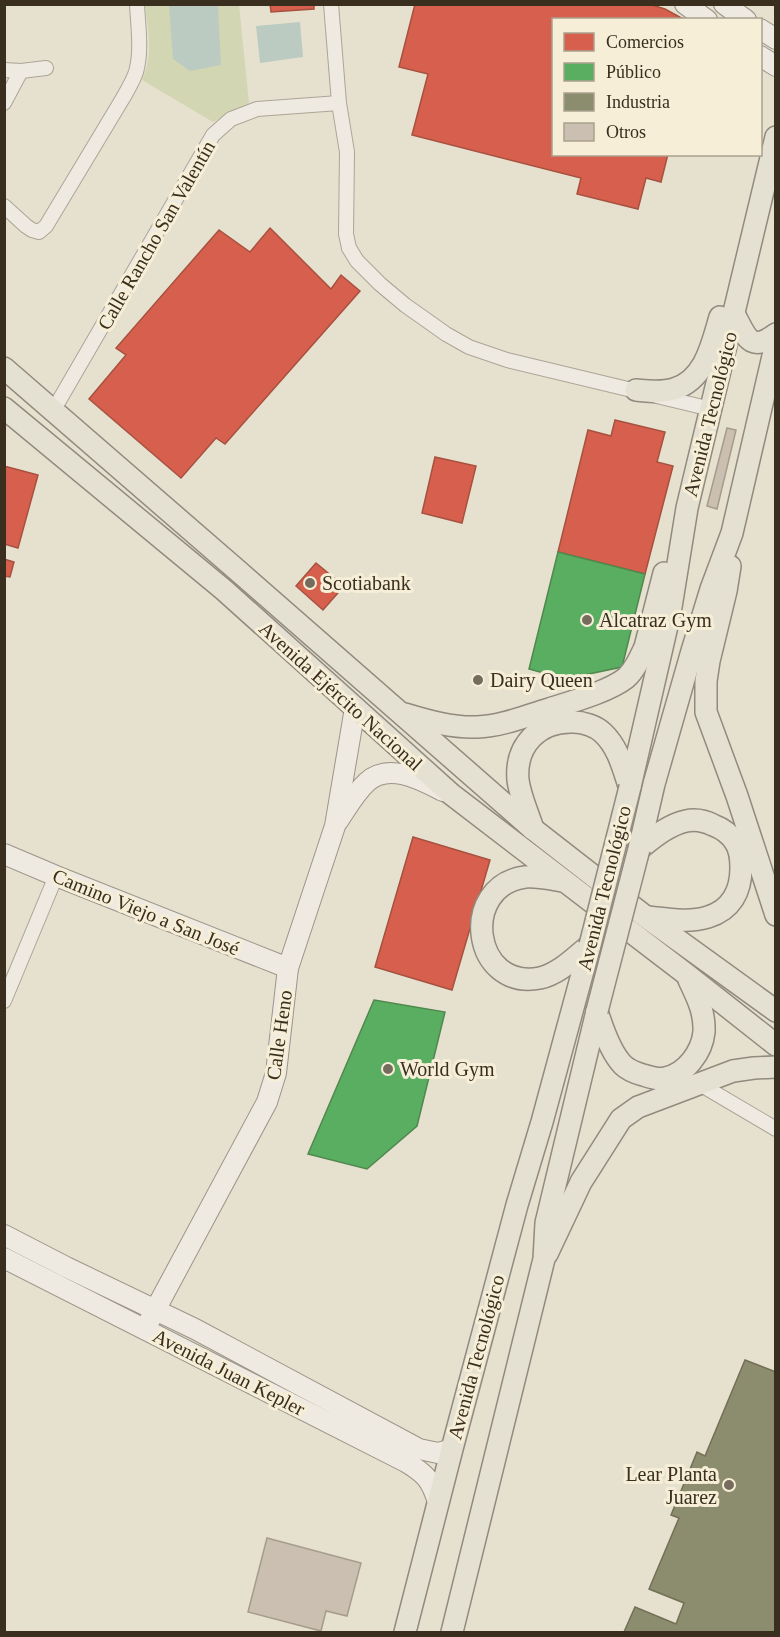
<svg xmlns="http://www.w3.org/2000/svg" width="780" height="1637" font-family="Georgia,serif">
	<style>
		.green { fill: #d3d6b2 }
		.water { fill: #bbcbc2 }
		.shops { fill: #d6604d; stroke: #a7513f; stroke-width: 1.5 }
		.public { fill: #5aae61; stroke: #50884d; stroke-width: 1.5 }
		.industry { fill: #8c8c6e; stroke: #737056; stroke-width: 1.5 }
		.building { fill: #cabfb0; stroke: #a69c8e; stroke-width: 1.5 }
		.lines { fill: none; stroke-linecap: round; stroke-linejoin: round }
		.street-casing { stroke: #aba597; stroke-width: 16 }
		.secondary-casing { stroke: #9b9488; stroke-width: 22 }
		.primary-casing { stroke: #918a7f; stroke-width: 24 }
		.street { stroke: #eeeae1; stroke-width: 14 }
		.secondary { stroke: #eeeae1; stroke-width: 20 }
		.primary { stroke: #e5e1d2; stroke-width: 21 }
		.primary-bridge-casing { stroke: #918a7f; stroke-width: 24; stroke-linecap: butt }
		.primary-bridge { stroke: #e5e1d2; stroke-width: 21 }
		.poi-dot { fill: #766c5d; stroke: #f6eed6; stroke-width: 2 }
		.labels { text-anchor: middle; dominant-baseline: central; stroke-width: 6; stroke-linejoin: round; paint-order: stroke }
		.street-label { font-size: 20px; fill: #3a2e1f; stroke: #f6eed6 }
		.poi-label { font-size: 20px; fill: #3a2e1f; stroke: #f6eed6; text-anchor: start }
	</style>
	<rect width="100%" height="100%" fill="#e6e0cf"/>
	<path class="green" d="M 145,5 L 239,5 L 249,103 L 213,122 L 142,80 C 154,54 148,32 145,5 Z"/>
	<g class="water">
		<polygon points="169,5 218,5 221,65 190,71 173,59"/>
		<polygon points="300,22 303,57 260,63 256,26"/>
	</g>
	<g class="shops">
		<polygon points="270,4 314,4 314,9 271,12"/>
		<polygon points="415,4 649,4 665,9 685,20 554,20 554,154 668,154 661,182 646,178 638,209 577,194 581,178 412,135 428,74 399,67"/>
		<polygon points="270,228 331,289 341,275 360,291 225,444 216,438 181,478 89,399 126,355 116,348 219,230 250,252"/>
		<polygon points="615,420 665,432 657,462 673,466 645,574 558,552 588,430 611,436"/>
		<polygon points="435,457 476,466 462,523 422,513"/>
		<polygon points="4,466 38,475 18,548 4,544"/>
		<polygon points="4,559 14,562 10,577 4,576"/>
		<polygon points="316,563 344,586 323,610 296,586"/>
		<polygon points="413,837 490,860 452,990 375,967"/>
	</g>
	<g class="public">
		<polygon points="558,552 645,574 622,667 565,679 529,669"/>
		<polygon points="374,1000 445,1012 417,1126 367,1169 308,1154"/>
	</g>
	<polygon class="industry" points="745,1360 776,1372 776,1632 624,1632 635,1607 676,1624 684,1603 649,1589 679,1518 671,1515 697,1452 705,1456"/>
	<g class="building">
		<polygon points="727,428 736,430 717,509 707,506"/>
		<polygon points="267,1538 361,1563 347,1616 326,1611 321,1631 248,1612"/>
	</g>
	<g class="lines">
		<defs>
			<g id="street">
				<polyline points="331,4 339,103 347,152 346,234 349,248 357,261 380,284 405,305 446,334 469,347 507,360 711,409"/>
				<polyline points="4,70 21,71 46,68"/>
				<polyline points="4,103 21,71"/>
				<path d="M 4,206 L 26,226 L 32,230 L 39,232 L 46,226 L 123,98 C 128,89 133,81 136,72 C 142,51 138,26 137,4"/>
				<polyline points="53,411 213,135 231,119 257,109 339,103"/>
				<polyline points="4,1001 56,876"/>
				<polyline points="698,1083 776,1129"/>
			</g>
			<g id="secondary">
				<polyline points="685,4 707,20"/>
				<polyline points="724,4 746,20"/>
				<polyline points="760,29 776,39"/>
				<polyline points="760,56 776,66"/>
				<path d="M 338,821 C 347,808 355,793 367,782 C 389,762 421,780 443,791"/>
				<polyline points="4,854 56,876 288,968"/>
				<polyline points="4,1235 66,1267 195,1329 419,1449 438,1453 452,1449"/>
				<path d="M 4,1258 L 406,1462 C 426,1474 431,1480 438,1502"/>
				<polyline points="145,1329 267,1102 276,1073 288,968 335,826 355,708"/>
			</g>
			<g id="primary">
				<path d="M 734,314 C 746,335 749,354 776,334"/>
				<polyline points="4,368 237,570 533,829 646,917 776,1011"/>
				<path d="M 636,390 C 648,391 661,393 674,389 C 705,380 712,344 720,317"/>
				<polyline points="4,408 224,590 451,794 686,974 776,1045"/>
				<polyline points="730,566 726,591 709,661 706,681 706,712 737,796 776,915"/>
				<path d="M 405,714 C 428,721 453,728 477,727 C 502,726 526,716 549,709 C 571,702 608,692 626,678 C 635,670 640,658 645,647 L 664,573"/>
				<polyline points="630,787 670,613 687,508 776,137"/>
				<path d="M 533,829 C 528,813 520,796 518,780 C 515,745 539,721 573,722 C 583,722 596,726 603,733 C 618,747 623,768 629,786"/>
				<polyline points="639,849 654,784 692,651 711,589 732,533 776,343"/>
				<path d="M 639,849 C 653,838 668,825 686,821 C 695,819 705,821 713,825 C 721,828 730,834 735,842 C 740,849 741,859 741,868 C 741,892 731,910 708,917 C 689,923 667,919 648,917"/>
				<path d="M 562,881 C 550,879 538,876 525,877 C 459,886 472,991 540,978 C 559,974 575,957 590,945"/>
				<path d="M 597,1011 C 602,1027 611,1053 623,1065 C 628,1070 636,1073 643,1075 C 650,1077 658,1080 665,1078 C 686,1074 702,1052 704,1032 C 705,1012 697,997 689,980"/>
				<polyline points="547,1254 581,1182 621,1119 638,1107 733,1071 754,1068 776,1067"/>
				<polyline points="405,1632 452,1449 517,1205 542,1122 590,945"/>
				<polyline points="452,1632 544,1259 546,1223 597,1011"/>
			</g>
		</defs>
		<use href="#street" class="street-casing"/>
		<use href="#secondary" class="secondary-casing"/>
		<use href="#primary" class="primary-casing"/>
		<use href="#street" class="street"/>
		<use href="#secondary" class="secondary"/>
		<use href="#primary" class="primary"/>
		<defs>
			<g id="primary-bridge">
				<polyline points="590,945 630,787"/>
				<polyline points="597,1011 639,849"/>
			</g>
		</defs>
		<use href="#primary-bridge" class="primary-bridge-casing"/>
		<use href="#primary-bridge" class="primary-bridge"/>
	</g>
	<g class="poi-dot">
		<circle cx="310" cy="583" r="6"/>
		<circle cx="587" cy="620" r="6"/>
		<circle cx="478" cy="680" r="6"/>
		<circle cx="388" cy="1069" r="6"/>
		<circle cx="729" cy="1485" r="6"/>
	</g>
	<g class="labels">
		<g class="street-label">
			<text transform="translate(156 235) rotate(-60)">Calle Rancho San Valentín</text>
			<text transform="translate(710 414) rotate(-76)">Avenida Tecnológico</text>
			<text transform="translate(341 696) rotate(42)">Avenida Ejército Nacional</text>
			<text transform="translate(604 888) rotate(-76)">Avenida Tecnológico</text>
			<text transform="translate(146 912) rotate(22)">Camino Viejo a San José</text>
			<text transform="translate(279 1035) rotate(-82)">Calle Heno</text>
			<text transform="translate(476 1357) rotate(-75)">Avenida Tecnológico</text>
			<text transform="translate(229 1372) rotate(27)">Avenida Juan Kepler</text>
		</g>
		<g class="poi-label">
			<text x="322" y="583">Scotiabank</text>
			<text x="599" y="620">Alcatraz Gym</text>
			<text x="490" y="680">Dairy Queen</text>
			<text x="400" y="1069">World Gym</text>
			<text x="717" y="1474" text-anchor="end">Lear Planta<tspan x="717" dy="23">Juarez</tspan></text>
		</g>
	</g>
	<rect width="780" height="1637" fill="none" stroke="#3a2e1f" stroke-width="12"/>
	<rect x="552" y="18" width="210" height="138" fill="#f6eed6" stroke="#aba18d" stroke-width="1.5"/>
	<rect x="564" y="33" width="30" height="18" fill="#d6604d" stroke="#aba18d" stroke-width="1.5"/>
	<text x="606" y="48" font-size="18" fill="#3a2e1f">Comercios</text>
	<rect x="564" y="63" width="30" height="18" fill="#5aae61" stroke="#aba18d" stroke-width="1.5"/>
	<text x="606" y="78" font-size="18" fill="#3a2e1f">Público</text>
	<rect x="564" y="93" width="30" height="18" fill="#8c8c6e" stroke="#aba18d" stroke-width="1.5"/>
	<text x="606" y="108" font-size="18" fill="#3a2e1f">Industria</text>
	<rect x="564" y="123" width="30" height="18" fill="#cabfb0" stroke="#aba18d" stroke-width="1.5"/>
	<text x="606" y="138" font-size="18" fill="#3a2e1f">Otros</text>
</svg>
